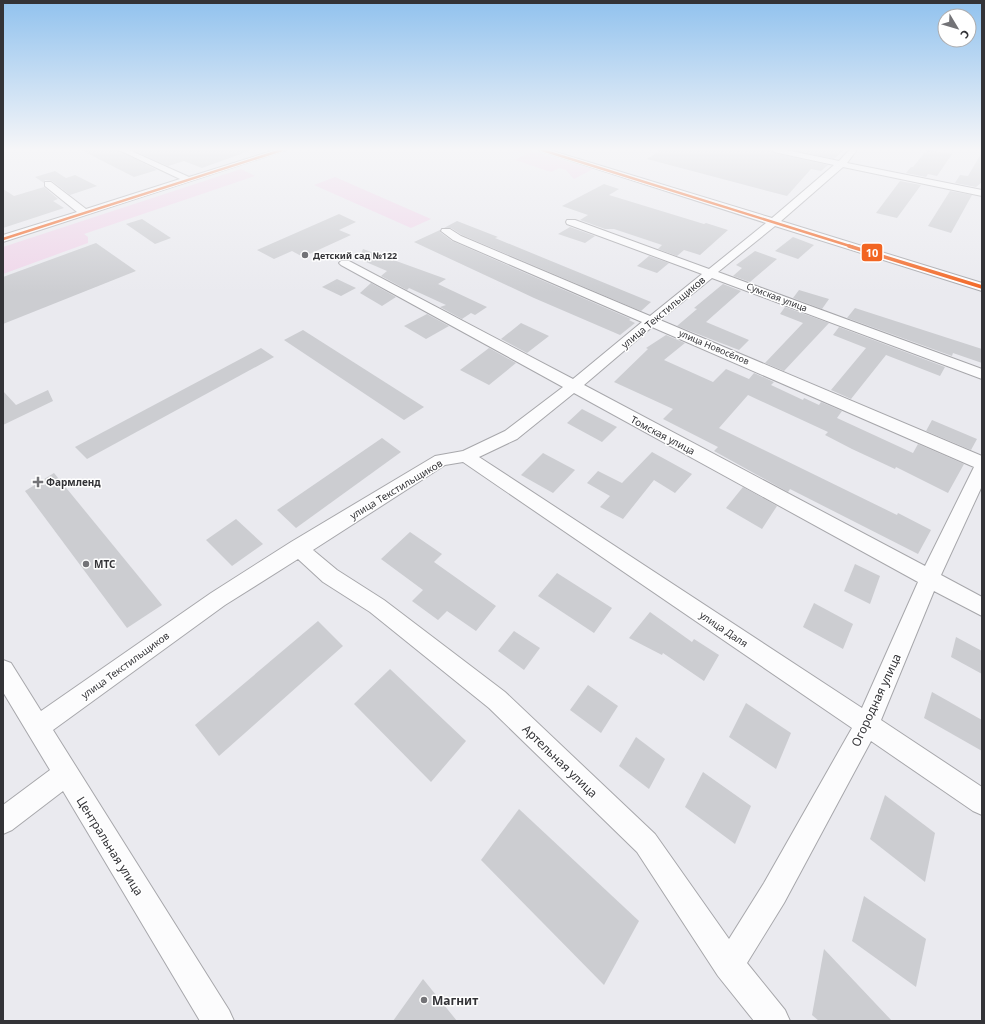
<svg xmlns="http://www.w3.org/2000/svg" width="985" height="1024" font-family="'Noto Sans',sans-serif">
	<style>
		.green { fill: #efd5e9 }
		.building { fill: #cccdd1 }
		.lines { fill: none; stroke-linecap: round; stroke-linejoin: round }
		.minor-casing { stroke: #a7a7ab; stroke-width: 2 }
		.minor { fill: #fcfcfd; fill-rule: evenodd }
		.bus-1-far1-casing { stroke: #fff; stroke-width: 4 }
		.bus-1-casing { stroke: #fff; stroke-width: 5.5 }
		.bus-1-far1 { stroke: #f26522; stroke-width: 2.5 }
		.bus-1 { stroke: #f26522; stroke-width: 3.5 }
		.poi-dot { fill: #737377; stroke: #fff; stroke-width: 1.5 }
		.labels { text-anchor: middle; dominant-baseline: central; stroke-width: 3; stroke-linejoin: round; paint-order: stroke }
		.far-poi-label { font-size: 9px; font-weight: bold; fill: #333337; stroke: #fff; text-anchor: start }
		.far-street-label { font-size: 9px; fill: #333337; stroke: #fff }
		.street-label { font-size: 10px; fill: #333337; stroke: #fff }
		.poi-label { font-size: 10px; font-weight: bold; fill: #333337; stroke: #fff; text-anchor: start }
		.near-street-label { font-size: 12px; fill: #333337; stroke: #fff }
		.near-poi-label { font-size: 12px; font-weight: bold; fill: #333337; stroke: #fff; text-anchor: start }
		.line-badge { stroke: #fff; stroke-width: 1.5 }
		.badge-label { font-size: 11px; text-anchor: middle; font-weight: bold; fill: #fff }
	</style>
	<rect width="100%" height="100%" fill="#eaeaef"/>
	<g class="green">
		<polygon points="512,150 529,150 593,169 574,179 566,170 559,168 551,172 515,160 527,154"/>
		<polygon points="241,169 255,176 84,234 88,237 88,243 3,274 3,247"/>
		<polygon points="335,177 431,219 411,228 314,185"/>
	</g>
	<g class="building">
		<polygon points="81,150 118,150 157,170 134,177"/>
		<polygon points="132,150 249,150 249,151 202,168 184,161 168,166"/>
		<polygon points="661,150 772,150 774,153 828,165 821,171 811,169 787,196 647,159"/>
		<polygon points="791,150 844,150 834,159"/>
		<polygon points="927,150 952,154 937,176 928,174 926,177 906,173 911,167 913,167"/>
		<polygon points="982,152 982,182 976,187 955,183 960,175 968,176"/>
		<polygon points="55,171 66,178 75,175 97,186 70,195 52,181 45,180 44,183 35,177"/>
		<polygon points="900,181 921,185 897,218 876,213"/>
		<polygon points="604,184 619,189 609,195 704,224 706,223 728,230 700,255 684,250 677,256 658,249 662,245 614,229 605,229 580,220 588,215 562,206"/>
		<polygon points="44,187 58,199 53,201 64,208 3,228 3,189 14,196"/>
		<polygon points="950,191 972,195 951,233 928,226"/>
		<polygon points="339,214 356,222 339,230 351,235 303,257 292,251 274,259 257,250"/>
		<polygon points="142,219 171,238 155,244 126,224"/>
		<polygon points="457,221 498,237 495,238 651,302 641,311 462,235 451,228 444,228"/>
		<polygon points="570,227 595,236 585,243 558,234"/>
		<polygon points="440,230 440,232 452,241 631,319 629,320 635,323 620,335 534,298 414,242"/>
		<polygon points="793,237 814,245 798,259 775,251"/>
		<polygon points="96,243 136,271 3,324 3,277"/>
		<polygon points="363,249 446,279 438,284 487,307 475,315 471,313 462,319 440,307 446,305 409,288 407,290 381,276 387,271 359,259"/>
		<polygon points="755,251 777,259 750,282 733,276 742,268 736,265"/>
		<polygon points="649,256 669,263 657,273 637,266"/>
		<polygon points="337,279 356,288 341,296 322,287"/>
		<polygon points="371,283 396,297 382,306 360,293"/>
		<polygon points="723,284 741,291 706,322 749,340 739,350 677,326 697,309 694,308"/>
		<polygon points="799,290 829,299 822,309 793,298"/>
		<polygon points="785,307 829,323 784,371 765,363 803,323 780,314"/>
		<polygon points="855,308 982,349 982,363 953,353 952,356 847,318"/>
		<polygon points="427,314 449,326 426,339 404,326"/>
		<polygon points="521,323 549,336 527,353 501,339"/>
		<polygon points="839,327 945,367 940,376 886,355 851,399 831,390 866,348 833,335"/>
		<polygon points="303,330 424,407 404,420 284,340"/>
		<polygon points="666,335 685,343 664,360 713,382 726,369 749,379 754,373 774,382 771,385 803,400 804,398 819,405 821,402 842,411 837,418 913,453 918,444 964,464 948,493 896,467 895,469 852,449 825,435 828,432 748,395 719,428 897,515 898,513 931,530 918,554 790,489 788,492 714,451 718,447 663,419 673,409 614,382 648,349 646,348"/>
		<polygon points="261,348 274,357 87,459 75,447"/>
		<polygon points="489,348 516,363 489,385 460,370"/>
		<polygon points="48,390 53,401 3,425 3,391 16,405"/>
		<polygon points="582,409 617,427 602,442 567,423"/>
		<polygon points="932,420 977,439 971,450 926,431"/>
		<polygon points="382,438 401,452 296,528 277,510"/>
		<polygon points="652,452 692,474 675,493 654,480 623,519 600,507 610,496 587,483 598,471 622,483"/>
		<polygon points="543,453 575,470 553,493 521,475"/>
		<polygon points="54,473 162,605 127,628 25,491"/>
		<polygon points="743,487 777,506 762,529 726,508"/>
		<polygon points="236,519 263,544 232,566 206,540"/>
		<polygon points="410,532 442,554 434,562 496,606 476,631 447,611 438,620 412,601 423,590 381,559"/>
		<polygon points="855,564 880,576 870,604 844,591"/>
		<polygon points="557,573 612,608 594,633 538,596"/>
		<polygon points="814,603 853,624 843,649 803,627"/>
		<polygon points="650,612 692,642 694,639 719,655 704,681 663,653 662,655 629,638"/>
		<polygon points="318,621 343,646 219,756 195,725"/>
		<polygon points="514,631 540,648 524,670 498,651"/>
		<polygon points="956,637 982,651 982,674 951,657"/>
		<polygon points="390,669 466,741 431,782 354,704"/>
		<polygon points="588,685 618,706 601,733 570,710"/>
		<polygon points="932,692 982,720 982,751 924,718"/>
		<polygon points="746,703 791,733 776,769 729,737"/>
		<polygon points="636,737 665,759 649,789 619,766"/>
		<polygon points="703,772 751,806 735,844 685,807"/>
		<polygon points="885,795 935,833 925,882 870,839"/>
		<polygon points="519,809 639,921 604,985 481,860"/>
		<polygon points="864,896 926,939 916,987 852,941"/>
		<polygon points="824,949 892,1021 819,1021 812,1015"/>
		<polygon points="423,979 457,1021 393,1021"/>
	</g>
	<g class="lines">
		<defs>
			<g id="minor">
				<polygon points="119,150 129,150 189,177 275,150 286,150 3,242 3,235 77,212 45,186 45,182 51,182 86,209 180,179"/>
				<path d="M 538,150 L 549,150 L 772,218 L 834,165 L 774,152 L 773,150 L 786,150 L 839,161 L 849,150 L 857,150 L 847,163 L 982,190 L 982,196 L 843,167 L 781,221 L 982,283 L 982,291 L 775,226 L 718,272 L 982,369 L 982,379 L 712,278 L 660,320 L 982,456 L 982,486 L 941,575 L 982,597 L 982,616 L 934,591 L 881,720 L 982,787 L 982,815 L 973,811 L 871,741 L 784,903 L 747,963 L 785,1010 L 790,1021 L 754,1021 L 718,976 L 637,852 L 489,708 L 370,612 L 323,582 L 298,559 L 225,605 L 53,730 L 229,1010 L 234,1021 L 200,1021 L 63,791 L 12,830 L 3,834 L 3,805 L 50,770 L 3,692 L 3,660 L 11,663 L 41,711 L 211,593 L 291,542 L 435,456 L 463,451 L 505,431 L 563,387 L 341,265 L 339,263 L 341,261 L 349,261 L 573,379 L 642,322 L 453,240 L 441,231 L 442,229 L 450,229 L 461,236 L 650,316 L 702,274 L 567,224 L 566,222 L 567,220 L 575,220 L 709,269 L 766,223 ZM 652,327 L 974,467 L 925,566 L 584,385 ZM 574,393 L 918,582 L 862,708 L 479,457 L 517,439 ZM 463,462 L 852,728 L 764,883 L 729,939 L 655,834 L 505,692 L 384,600 L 337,570 L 313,550 L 445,465 Z"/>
			</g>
		</defs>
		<use href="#minor" class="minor-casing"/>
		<use href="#minor" class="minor"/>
		<defs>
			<g id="bus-1-far1">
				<polyline points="542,150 853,247"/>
				<polyline points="3,239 282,150"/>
			</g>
			<polyline id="bus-1" points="849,246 982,287"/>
		</defs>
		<use href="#bus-1-far1" class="bus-1-far1-casing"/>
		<use href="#bus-1" class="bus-1-casing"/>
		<use href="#bus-1-far1" class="bus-1-far1"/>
		<use href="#bus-1" class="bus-1"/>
	</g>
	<linearGradient id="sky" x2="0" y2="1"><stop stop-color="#91c2ee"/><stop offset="0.51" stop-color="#f6f6f8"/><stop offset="1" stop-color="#f6f6f8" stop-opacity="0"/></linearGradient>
	<rect width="985" height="293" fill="url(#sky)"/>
	<g class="poi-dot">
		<circle cx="305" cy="255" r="4"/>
		<path d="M36 476h4v4h4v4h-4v4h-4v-4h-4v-4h4z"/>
		<circle cx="86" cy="564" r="4"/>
		<circle cx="424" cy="1000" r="4"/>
	</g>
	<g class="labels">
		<g class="far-poi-label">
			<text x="313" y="255">Детский сад №122</text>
		</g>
		<g class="far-street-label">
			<text transform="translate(777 297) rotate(21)">Сумская улица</text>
			<text transform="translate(714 347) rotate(23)">улица Новосёлов</text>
		</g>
		<g class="street-label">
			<text transform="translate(663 312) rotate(-40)">улица Текстильщиков</text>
			<text transform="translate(663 435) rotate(28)">Томская улица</text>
			<text transform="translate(396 489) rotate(-31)">улица Текстильщиков</text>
			<text transform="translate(724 629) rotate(34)">улица Даля</text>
			<text transform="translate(125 665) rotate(-36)">улица Текстильщиков</text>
		</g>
		<g class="poi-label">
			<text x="46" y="482">Фармленд</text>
			<text x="94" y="564">МТС</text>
		</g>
		<g class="near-street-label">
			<text transform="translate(876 700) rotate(-65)">Огородная улица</text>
			<text transform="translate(560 761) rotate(44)">Артельная улица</text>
			<text transform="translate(110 846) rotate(58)">Центральная улица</text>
		</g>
		<g class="near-poi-label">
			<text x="432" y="1000">Магнит</text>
		</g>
	</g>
	<rect class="line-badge" x="861" y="243" width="22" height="19" rx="4" fill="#f26522"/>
	<g class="badge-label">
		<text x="872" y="257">10</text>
	</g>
	<rect width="985" height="1024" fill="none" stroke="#333337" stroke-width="8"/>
	<g transform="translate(957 28) rotate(128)"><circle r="19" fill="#ffffff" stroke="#adadaf"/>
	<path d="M0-3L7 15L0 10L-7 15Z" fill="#737377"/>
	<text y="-6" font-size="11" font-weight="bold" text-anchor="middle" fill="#333337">С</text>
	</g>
</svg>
